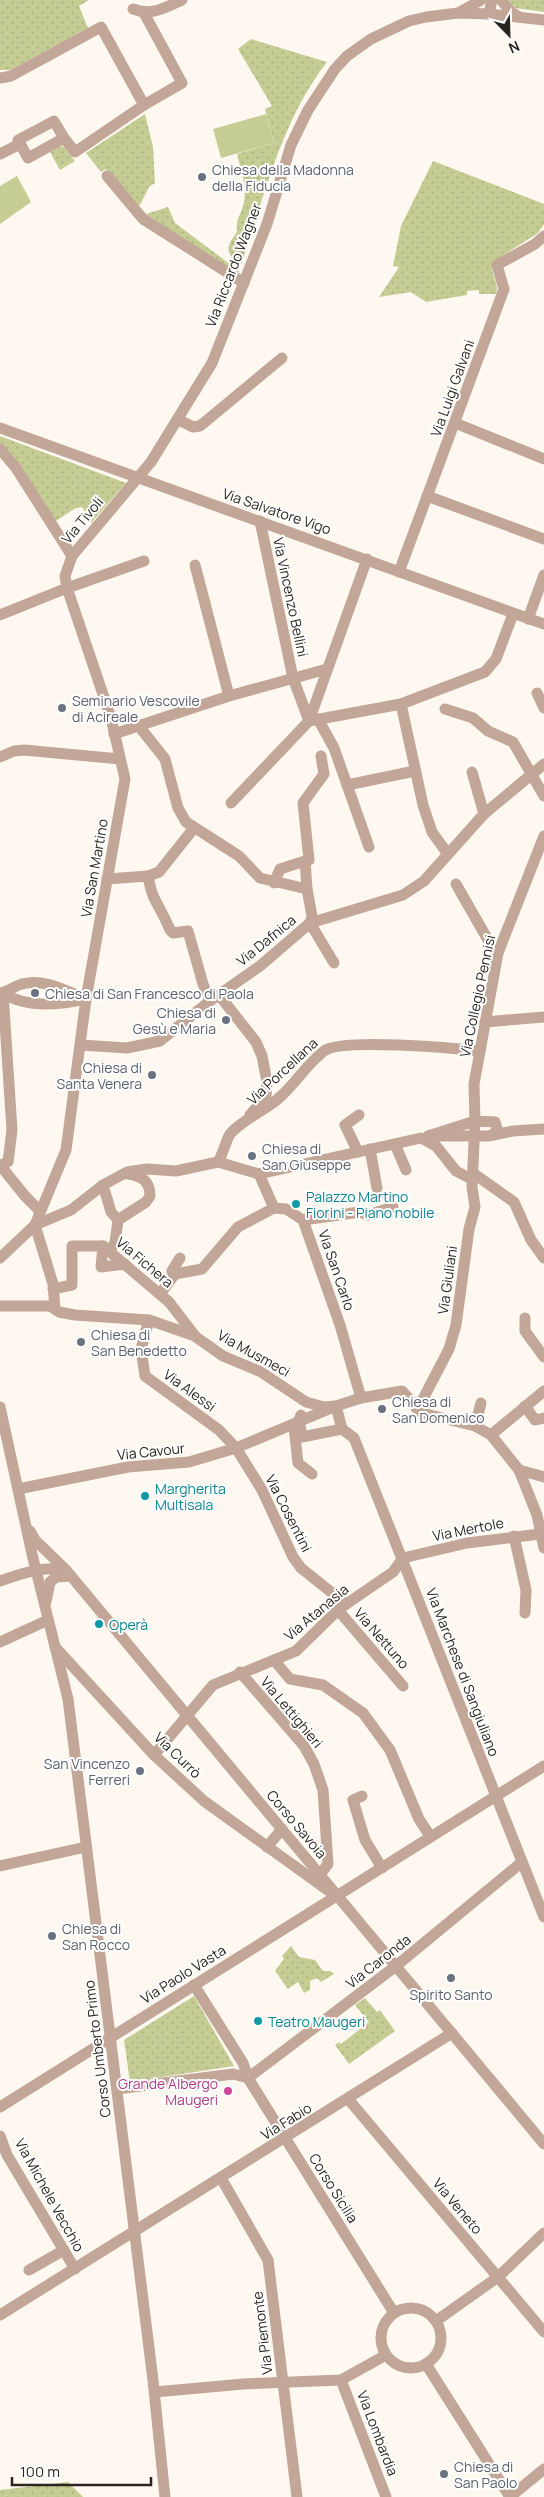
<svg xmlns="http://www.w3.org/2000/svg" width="544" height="2497" font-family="Manrope,sans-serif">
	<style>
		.green { fill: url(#green-dots) }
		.pitch { fill: #c5cd94 }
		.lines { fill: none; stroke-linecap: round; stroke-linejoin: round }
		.minor { stroke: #c2a697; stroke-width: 11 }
		.worship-dot { fill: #6b7280; stroke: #fff; stroke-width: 2 }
		.culture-dot { fill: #0f9aa8; stroke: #fff; stroke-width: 2 }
		.hotel-dot { fill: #d1479c; stroke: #fff; stroke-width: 2 }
		.labels { text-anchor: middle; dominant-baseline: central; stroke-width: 4; stroke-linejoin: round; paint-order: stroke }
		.worship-label { font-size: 14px; fill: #5b616d; stroke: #fff; text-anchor: start }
		.street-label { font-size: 14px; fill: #2a241e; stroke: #fff }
		.culture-label { font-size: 14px; fill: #0d838f; stroke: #fff; text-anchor: start }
		.hotel-label { font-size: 14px; fill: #b23c85; stroke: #fff; text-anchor: end }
	</style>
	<defs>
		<pattern id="green-dots" width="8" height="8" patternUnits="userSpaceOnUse" patternTransform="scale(1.25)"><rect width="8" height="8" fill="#c5cd94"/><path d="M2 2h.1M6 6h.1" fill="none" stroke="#a9b07f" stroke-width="1.8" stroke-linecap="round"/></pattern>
	</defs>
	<rect width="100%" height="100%" fill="#fef8f0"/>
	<g class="green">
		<polygon points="0,0 89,0 79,6 88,28 11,70 0,70"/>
		<polygon points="508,0 544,0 544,12 515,8"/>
		<path d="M 251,39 L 327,62 C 281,121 265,195 241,265 C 225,253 225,248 237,232 C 236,216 240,218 243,206 C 248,189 241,170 237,154 L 274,143 L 265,109 L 272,106 L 238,49 Z"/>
		<polygon points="145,114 153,147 155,183 149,187 140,205 136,205 106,169 101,172 86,153"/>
		<polygon points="60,146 64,147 75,161 60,170 50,152"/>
		<path d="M 433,161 L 544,204 L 544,224 L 538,233 L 493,262 C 489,274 500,282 496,294 L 479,294 L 479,290 L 467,291 L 467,295 L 426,302 L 411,292 L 379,297 L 399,267 L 393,266 L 401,226 Z"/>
		<polygon points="168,207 175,223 239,271 238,274 184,242 146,214"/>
		<polygon points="0,436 126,483 91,523 82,507 76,508 54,522 0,443"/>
		<polygon points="291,1946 299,1957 315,1960 323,1971 330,1971 334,1974 321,1982 317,1978 310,1981 310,1990 304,1993 298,1982 288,1989 275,1971 284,1959 282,1956"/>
		<polygon points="194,1996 234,2066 130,2082 124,2040"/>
		<polygon points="365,1998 377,2012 380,2010 395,2031 349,2064 335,2045 339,2042 341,2044 369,2022 355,2005"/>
		<polygon points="68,2482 83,2497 0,2497 0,2490"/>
	</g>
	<g class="pitch">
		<polygon points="266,114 274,143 221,158 213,129"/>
		<polygon points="17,176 31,202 0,224 0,186"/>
	</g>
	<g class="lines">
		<g class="minor">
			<polyline points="501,0 511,12 519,17"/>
			<path d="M 133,9 C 151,16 165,8 182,0"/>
			<polyline points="460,12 481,0"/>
			<polyline points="489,14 492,0"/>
			<polyline points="0,78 11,76 101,27 144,105"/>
			<polygon points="54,121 64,138 28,158 18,140"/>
			<polyline points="64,138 75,152 144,105 182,83 144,13"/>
			<polyline points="0,154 20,144"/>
			<polyline points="107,176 143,219 244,283"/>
			<polyline points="179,420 193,427 200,426 282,358"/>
			<polyline points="455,423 544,459"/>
			<polyline points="0,428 544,624"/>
			<polyline points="0,449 16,468 72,556"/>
			<polyline points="427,496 544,539"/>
			<polyline points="260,521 293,678 309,721"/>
			<polyline points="195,565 229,696"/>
			<polyline points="399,572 504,289 497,265 535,244 544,236"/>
			<polyline points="0,615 67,588 144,561"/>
			<polyline points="528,619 544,575"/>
			<polyline points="537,693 544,708"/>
			<polyline points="401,704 423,805 432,832 447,853"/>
			<polyline points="445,709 473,718 488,731 513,742 544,796"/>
			<polyline points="318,719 334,748 369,847"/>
			<polyline points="309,721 401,704 485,672 496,659 513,614"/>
			<polyline points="138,725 165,759 178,808 186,822 239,856 260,878 307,889 305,861 280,869 274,883"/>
			<polyline points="114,734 229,696 327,669"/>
			<polyline points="0,757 14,751 24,750 120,759"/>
			<polyline points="472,772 484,814"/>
			<polyline points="347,785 415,771"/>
			<polyline points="231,803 309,721 367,559"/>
			<polyline points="305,861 309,860 303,803 324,774 321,756"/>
			<path d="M 148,876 C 152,899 156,900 165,919 C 168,924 168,929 173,933 L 188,931 L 203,984 L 210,1001"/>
			<polyline points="107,879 148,876 159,872 194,828"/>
			<polyline points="456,884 492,947 498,953"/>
			<polyline points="307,889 312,916 310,923 334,963"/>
			<path d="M 0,993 C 8,992 14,986 22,984 C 44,978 66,991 86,999"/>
			<path d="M 3,993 C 27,1009 60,1005 86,999"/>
			<polyline points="219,995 256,1042 262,1056 267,1082 266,1097 250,1115"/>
			<polyline points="485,1022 544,1017"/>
			<polyline points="81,1045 127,1048 160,1041 210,1001 260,966 310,923 403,895 424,881 484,814 544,764"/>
			<polyline points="493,1135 497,1129 495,1122 475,1121 474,1084 498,953 544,836"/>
			<polyline points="439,1136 488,1136 513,1131 544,1129"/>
			<polyline points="395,1144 406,1170"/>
			<polyline points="370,1149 377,1188"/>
			<polyline points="358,1152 345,1125 359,1115"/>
			<path d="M 218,1162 C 222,1156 227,1138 230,1134 C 242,1120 264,1111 279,1098 C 295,1084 307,1064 324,1051 C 341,1038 453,1048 480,1051"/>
			<polyline points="0,1165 25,1196 40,1211"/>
			<polyline points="1,1165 8,1162 12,1130 3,993"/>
			<polyline points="473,1173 514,1202 531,1240 544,1258"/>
			<polyline points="259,1174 274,1208 286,1209 303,1220 340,1325 361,1398"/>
			<polyline points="259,1174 421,1138 436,1146 456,1171 473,1180"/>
			<path d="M 103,1185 L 111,1212 L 118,1220 L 146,1202 L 150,1196 C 150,1181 142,1176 128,1174"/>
			<polyline points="303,1220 360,1212 368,1215 393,1207"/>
			<polyline points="103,1246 101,1267 125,1264"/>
			<polyline points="109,1251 115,1243 118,1220"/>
			<polyline points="0,1258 35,1225 71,1210 103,1185 127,1172 147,1169 176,1171 218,1162 259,1174"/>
			<polyline points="175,1274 172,1271 180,1258"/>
			<polyline points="53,1289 72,1285 72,1246 103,1246 169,1302 196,1337 223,1356 261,1372 306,1402 324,1407 336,1406 342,1429 354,1438 544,1917"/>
			<polyline points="160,1294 175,1274 202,1269 238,1227 274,1208"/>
			<polyline points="0,1306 50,1306 59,1312 75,1315 149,1320 195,1336"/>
			<polyline points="55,1309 53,1284 35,1225 66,1150 86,999 125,779 111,718 67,588 65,576 72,556 151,462 212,363 267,224 291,145 308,110 335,69 347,56 371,39 409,21 426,17 458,13 489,14 544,20"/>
			<polyline points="525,1318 525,1331 544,1357"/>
			<polyline points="149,1320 141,1349 145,1376 219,1430 236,1448 262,1490 293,1557 301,1568 346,1604"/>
			<polyline points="525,1406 535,1420 544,1418"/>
			<polyline points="0,1407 32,1554 68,1699 153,2380 165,2497"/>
			<polyline points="416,1408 423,1399 449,1349 456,1325 469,1229 475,1207 472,1187 475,1121 428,1136"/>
			<polyline points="301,1415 299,1420 302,1437 342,1429"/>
			<polyline points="475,1426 481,1403"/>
			<polyline points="294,1427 298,1463 312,1474"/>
			<polyline points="491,1435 544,1391"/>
			<polyline points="519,1470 544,1477"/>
			<polyline points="18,1489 128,1467 189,1462 236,1448 336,1406 361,1398 402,1391 422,1413 475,1426 491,1435 519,1470 537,1515 544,1548"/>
			<polyline points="30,1531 35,1540 66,1570 544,2144"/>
			<polyline points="514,1536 526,1590 525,1613"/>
			<path d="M 0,1581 C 23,1573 42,1566 66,1570"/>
			<polyline points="46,1602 50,1582 56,1577 71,1576"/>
			<polyline points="338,1610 403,1686"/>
			<polyline points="0,1642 48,1620"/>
			<polyline points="55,1647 154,1755 204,1801 329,1891"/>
			<polyline points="274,1660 290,1679 323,1685 363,1713 390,1750 419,1819 430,1836"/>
			<polyline points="240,1672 304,1746 314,1764 323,1790 328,1864 316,1880"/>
			<polyline points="154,1755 213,1685 296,1651 339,1609 393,1572 403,1558 467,1543 540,1534"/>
			<polyline points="362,1796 353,1800 365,1840 382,1868"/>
			<polyline points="267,1847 282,1829"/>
			<polyline points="0,1866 86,1847"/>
			<polyline points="194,1985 243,2063 248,2078 394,2313"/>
			<polyline points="248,2078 396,1966 522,1862"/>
			<polyline points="117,2089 233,2074 248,2078"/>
			<polyline points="349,2100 544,2332"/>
			<polyline points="0,2107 544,1766"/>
			<polyline points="0,2136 7,2155 75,2269"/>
			<polyline points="221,2178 268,2260 297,2497"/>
			<polyline points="29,2270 64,2250"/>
			<circle cx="411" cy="2338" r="30"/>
			<polyline points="0,2315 452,2033"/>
			<polyline points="436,2321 498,2277 544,2233"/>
			<polyline points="426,2364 510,2497"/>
			<polyline points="341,2380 386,2497"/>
			<polyline points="155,2392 243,2384 341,2380 386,2355"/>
			<polyline points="510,2497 544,2469"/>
		</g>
	</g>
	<g class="worship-dot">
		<circle cx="202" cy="177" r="5"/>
		<circle cx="62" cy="708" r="5"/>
		<circle cx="35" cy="993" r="5"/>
		<circle cx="226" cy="1020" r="5"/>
		<circle cx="152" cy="1075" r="5"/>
		<circle cx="252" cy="1156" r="5"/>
		<circle cx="81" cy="1342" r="5"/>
		<circle cx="382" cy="1409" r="5"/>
		<circle cx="140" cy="1771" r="5"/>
		<circle cx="52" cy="1936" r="5"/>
		<circle cx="451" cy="1978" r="5"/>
		<circle cx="444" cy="2474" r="5"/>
	</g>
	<g class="culture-dot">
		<circle cx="296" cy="1204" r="5"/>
		<circle cx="145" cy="1496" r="5"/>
		<circle cx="99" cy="1624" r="5"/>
		<circle cx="258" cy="2021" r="5"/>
	</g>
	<circle class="hotel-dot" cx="228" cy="2091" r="5"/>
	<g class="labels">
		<g class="worship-label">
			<text x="212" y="169">Chiesa della Madonna<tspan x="212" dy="16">della Fiducia</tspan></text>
			<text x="72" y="700">Seminario Vescovile<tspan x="72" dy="16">di Acireale</tspan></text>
			<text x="45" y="993">Chiesa di San Francesco di Paola</text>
			<text x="216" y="1012" text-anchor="end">Chiesa di<tspan x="216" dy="16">Gesù e Maria</tspan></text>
			<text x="142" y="1067" text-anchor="end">Chiesa di<tspan x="142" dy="16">Santa Venera</tspan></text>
			<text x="262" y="1148">Chiesa di<tspan x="262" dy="16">San Giuseppe</tspan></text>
			<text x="91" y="1334">Chiesa di<tspan x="91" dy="16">San Benedetto</tspan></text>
			<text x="392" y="1401">Chiesa di<tspan x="392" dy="16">San Domenico</tspan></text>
			<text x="130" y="1763" text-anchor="end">San Vincenzo<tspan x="130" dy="16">Ferreri</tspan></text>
			<text x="62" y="1928">Chiesa di<tspan x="62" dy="16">San Rocco</tspan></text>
			<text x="451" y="1994" text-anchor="middle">Spirito Santo</text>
			<text x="454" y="2466">Chiesa di<tspan x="454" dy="16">San Paolo</tspan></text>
		</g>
		<g class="street-label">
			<text transform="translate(233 265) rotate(-69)">Via Riccardo Wagner</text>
			<text transform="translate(452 388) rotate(-70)">Via Luigi Galvani</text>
			<text transform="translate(277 511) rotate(19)">Via Salvatore Vigo</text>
			<text transform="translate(82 520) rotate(-50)">Via Tivoli</text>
			<text transform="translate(291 597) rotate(78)">Via Vincenzo Bellini</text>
			<text transform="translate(94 868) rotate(-80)">Via San Martino</text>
			<text transform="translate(266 940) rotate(-39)">Via Dafnica</text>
			<text transform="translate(477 996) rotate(-78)">Via Collegio Pennisi</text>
			<text transform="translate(282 1071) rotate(-43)">Via Porcellana</text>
			<text transform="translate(145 1262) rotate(40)">Via Fichera</text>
			<text transform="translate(337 1270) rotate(71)">Via San Carlo</text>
			<text transform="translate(447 1280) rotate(-82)">Via Giuliani</text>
			<text transform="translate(254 1353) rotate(29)">Via Musmeci</text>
			<text transform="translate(190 1390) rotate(36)">Via Alessi</text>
			<text transform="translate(151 1451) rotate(-6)">Via Cavour</text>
			<text transform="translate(289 1513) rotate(63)">Via Cosentini</text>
			<text transform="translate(468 1529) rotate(-11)">Via Mertole</text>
			<text transform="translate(316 1612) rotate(-40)">Via Atanasia</text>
			<text transform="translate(382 1638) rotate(49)">Via Nettuno</text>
			<text transform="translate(463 1672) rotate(69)">Via Marchese di Sangiuliano</text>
			<text transform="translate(292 1712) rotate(50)">Via Lettighieri</text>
			<text transform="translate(178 1755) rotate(44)">Via Currò</text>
			<text transform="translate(297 1824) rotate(50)">Corso Savoia</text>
			<text transform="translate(378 1961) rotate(-38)">Via Caronda</text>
			<text transform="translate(183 1974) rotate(-32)">Via Paolo Vasta</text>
			<text transform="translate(97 2049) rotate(-97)">Corso Umberto Primo</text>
			<text transform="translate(286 2121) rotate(-32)">Via Fabio</text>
			<text transform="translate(334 2188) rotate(58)">Corso Sicilia</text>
			<text transform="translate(50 2195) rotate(61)">Via Michele Vecchio</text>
			<text transform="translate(458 2206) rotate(50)">Via Veneto</text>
			<text transform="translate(262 2333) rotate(-97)">Via Piemonte</text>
			<text transform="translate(378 2433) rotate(69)">Via Lombardia</text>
		</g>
		<g class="culture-label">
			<text x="306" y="1196">Palazzo Martino<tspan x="306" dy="16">Fiorini - Piano nobile</tspan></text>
			<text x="155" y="1488">Margherita<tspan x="155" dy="16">Multisala</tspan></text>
			<text x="109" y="1624">Operà</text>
			<text x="268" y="2021">Teatro Maugeri</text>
		</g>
		<g class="hotel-label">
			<text x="218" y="2083">Grande Albergo<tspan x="218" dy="16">Maugeri</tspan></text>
		</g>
	</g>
	<g transform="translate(509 35) rotate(157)" stroke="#ffffff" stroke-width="4" paint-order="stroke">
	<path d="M0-4L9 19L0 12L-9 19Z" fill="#2a241e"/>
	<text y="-8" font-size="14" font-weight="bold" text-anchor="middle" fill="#2a241e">N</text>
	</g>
	<path d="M12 2477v8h139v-8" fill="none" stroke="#2a241e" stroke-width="2.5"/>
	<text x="20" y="2477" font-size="15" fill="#2a241e" stroke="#ffffff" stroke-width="4" paint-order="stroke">100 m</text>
</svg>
